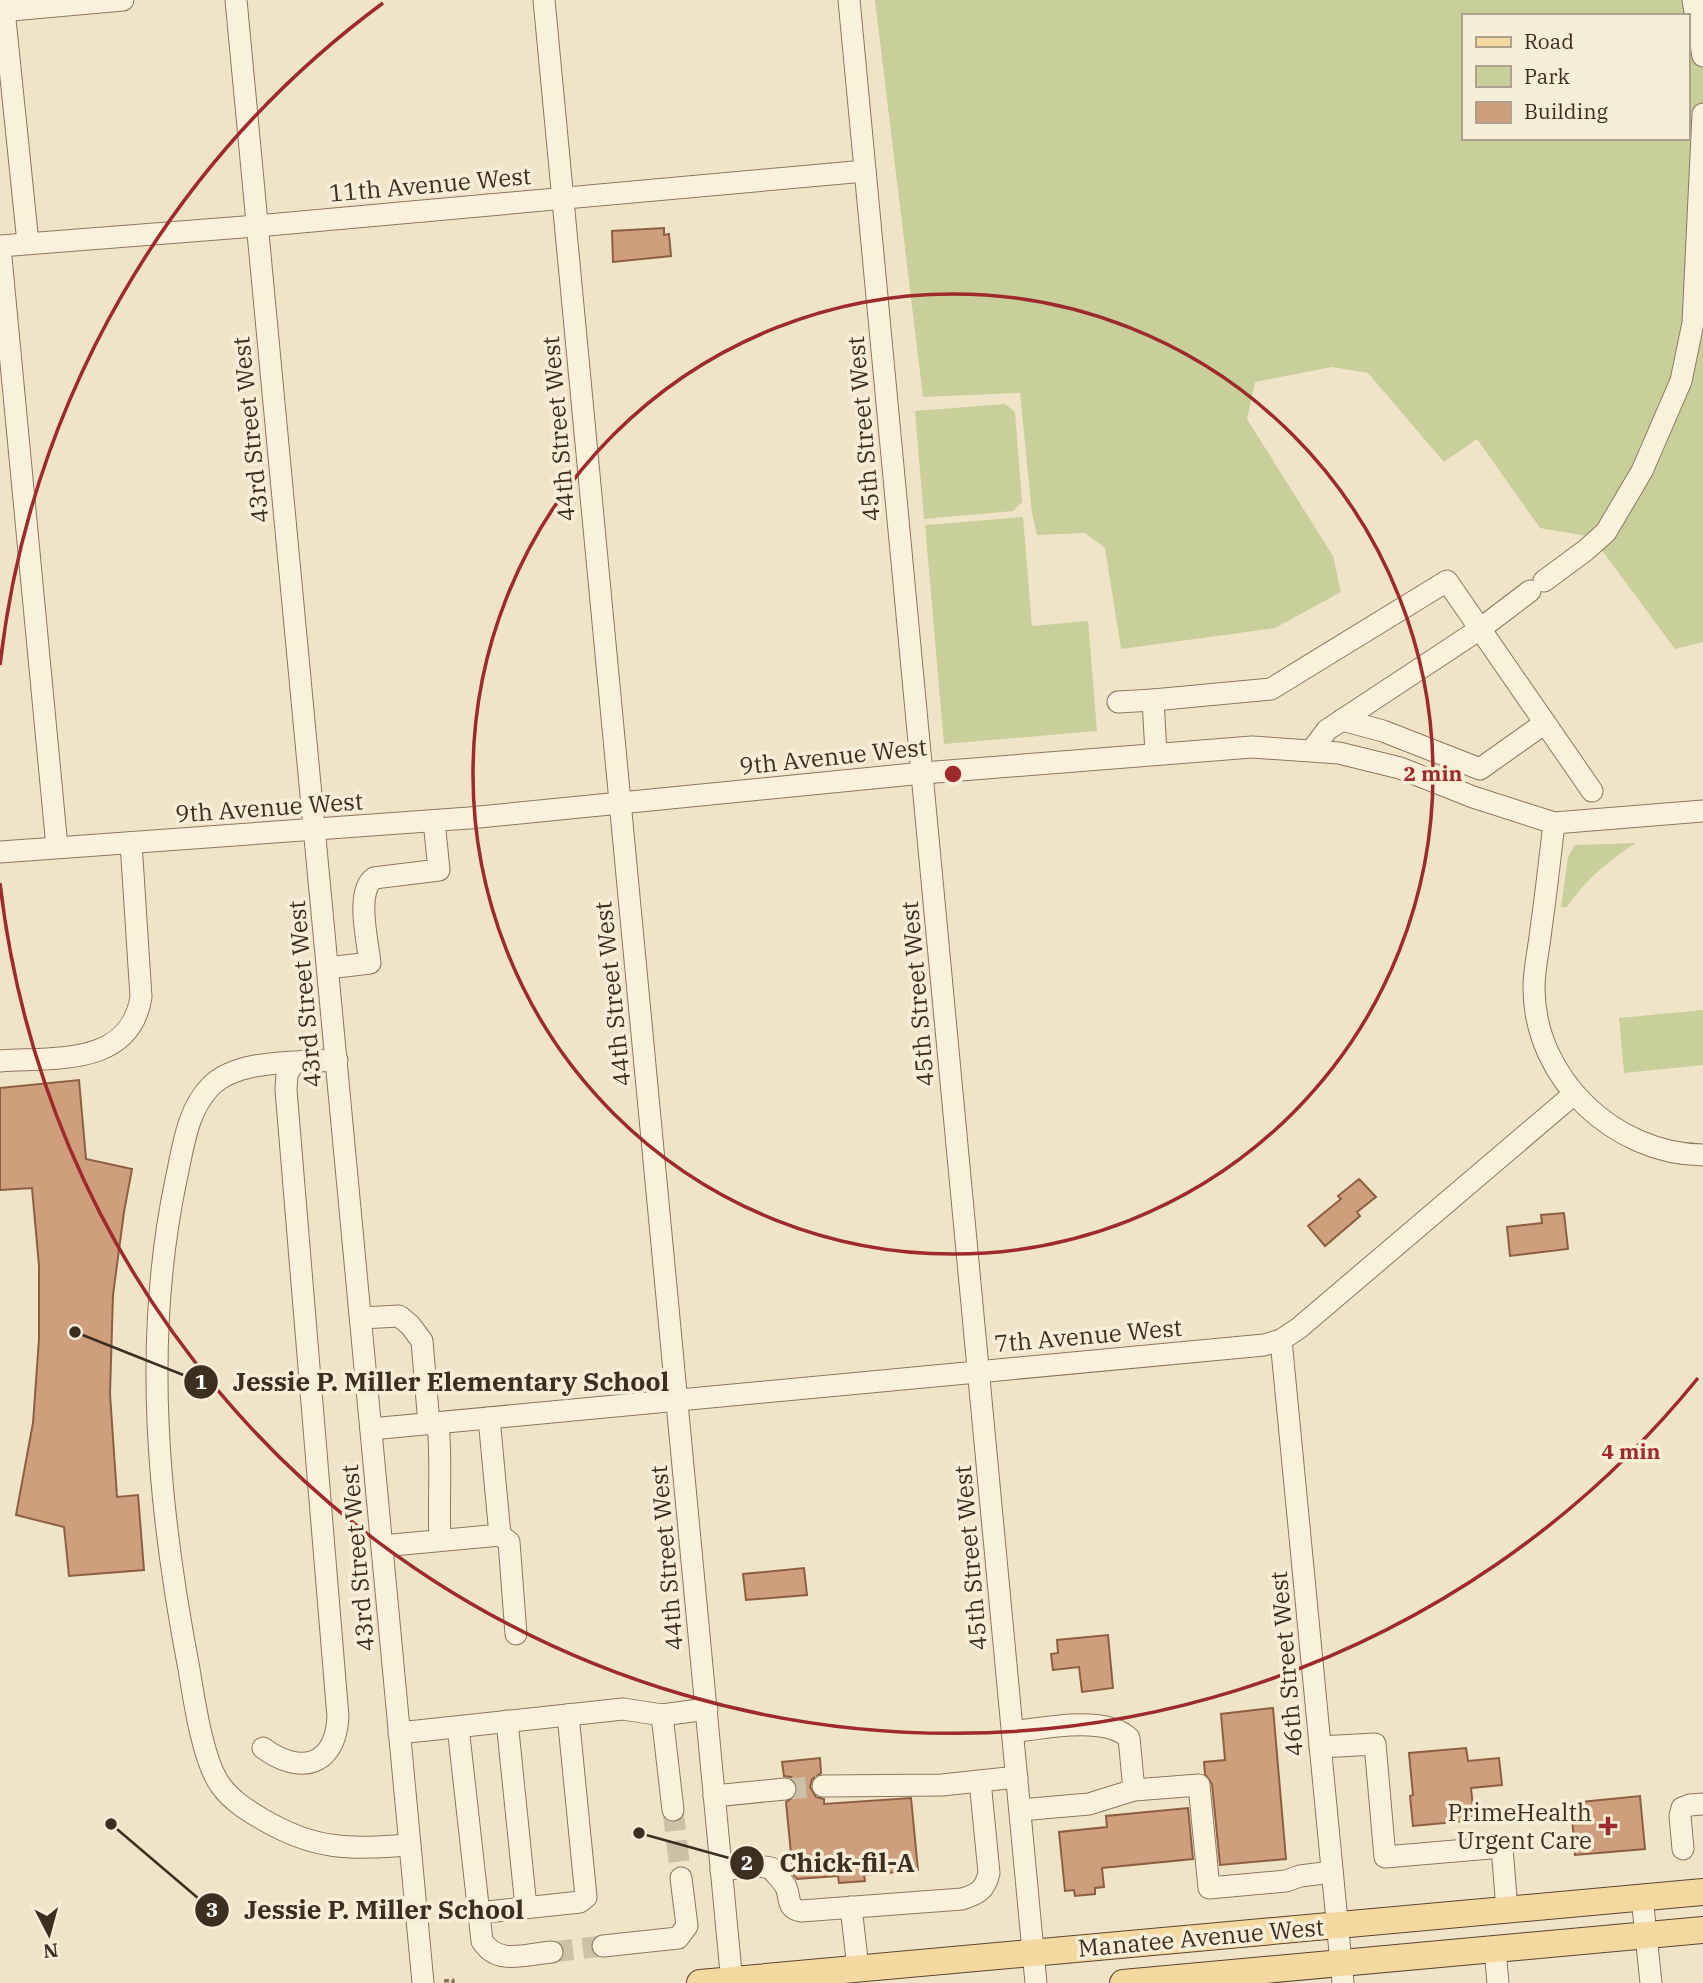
<svg xmlns="http://www.w3.org/2000/svg" width="1703" height="1983" font-family="'IBM Plex Serif',serif">
	<style>
		.green { fill: #c9cf9b; fill-rule: evenodd }
		.building { fill: #cf9f7d; stroke: #8d5f41; stroke-width: 2 }
		.lines { fill: none; stroke-linecap: round; stroke-linejoin: round }
		.minor-tunnel { stroke: #ccc0a6; stroke-width: 21; stroke-dasharray: 21 10; stroke-linecap: butt }
		.minor-casing { stroke: #8d765c; stroke-width: 23 }
		.major-casing { stroke: #5b4430; stroke-width: 28 }
		.path { stroke: #8d765c; stroke-width: 3.5; stroke-dasharray: 5 3.5; stroke-linecap: butt }
		.minor { stroke: #faf1dc; stroke-width: 21 }
		.major { stroke: #f3d9a0; stroke-width: 26 }
		.ring { fill: none; stroke: #9e2a2b; stroke-width: 3.5 }
		.poi-dot { fill: #9e2a2b; stroke: #f7eed8; stroke-width: 2.5 }
		.labels { text-anchor: middle; dominant-baseline: central; stroke-width: 7; stroke-linejoin: round; paint-order: stroke }
		.street-label { font-size: 24px; fill: #3d2e20; stroke: #f7eed8 }
		.poi-label { font-size: 24px; fill: #3d2e20; stroke: #f7eed8; text-anchor: end }
		.centre { fill: #9e2a2b; stroke: #f7eed8; stroke-width: 3.5 }
		.ring-label { font-size: 21px; text-anchor: middle; font-weight: bold; fill: #9e2a2b; stroke: #f7eed8; stroke-width: 7; stroke-linejoin: round; paint-order: stroke }
		.leader { fill: none; stroke: #3d2e20; stroke-width: 2.5 }
		.callout-dot { fill: #3d2e20; stroke: #f7eed8; stroke-width: 2.5 }
		.mark-label { font-size: 21px; text-anchor: middle; font-weight: bold; fill: #fff }
		.callout-label { font-size: 26px; text-anchor: middle; font-weight: bold; fill: #3d2e20; stroke: #f7eed8; stroke-width: 7; stroke-linejoin: round; paint-order: stroke }
	</style>
	<rect width="100%" height="100%" fill="#f0e4c8"/>
	<g class="green">
		<path d="M 875,0 L 1703,0 L 1703,642 L 1675,649 L 1592,537 L 1540,528 L 1477,439 L 1444,462 L 1368,373 L 1332,367 L 1255,382 L 1247,419 L 1333,556 L 1341,592 L 1275,628 L 1121,649 L 1105,548 L 1085,533 L 1037,535 L 1032,513 L 1020,393 L 923,397 ZM 1463,16 L 1687,16 L 1687,138 L 1463,138 Z"/>
		<polygon points="1005,404 1015,412 1022,502 1013,511 924,519 915,411"/>
		<polygon points="1023,517 1032,626 1088,621 1097,731 944,744 925,525"/>
		<path d="M 1636,843 C 1608,861 1586,879 1567,907 L 1561,907 L 1568,857 L 1575,845 Z"/>
		<polygon points="1703,1010 1703,1065 1624,1073 1619,1018"/>
	</g>
	<g class="building">
		<polygon points="664,228 664,235 669,234 671,256 613,262 612,231"/>
		<polygon points="79,1080 86,1159 132,1169 124,1212 113,1295 110,1394 117,1497 138,1495 144,1570 69,1576 64,1527 16,1515 33,1423 39,1339 39,1266 32,1188 0,1190 0,1088"/>
		<polygon points="1359,1179 1376,1197 1357,1212 1360,1216 1325,1246 1308,1226 1341,1199 1338,1196"/>
		<polygon points="1564,1213 1568,1249 1510,1256 1507,1227 1542,1223 1541,1215"/>
		<polygon points="804,1568 807,1595 746,1600 743,1574"/>
		<polygon points="1108,1635 1113,1688 1082,1692 1079,1667 1053,1670 1051,1654 1058,1653 1057,1640"/>
		<polygon points="1273,1708 1286,1859 1220,1865 1212,1784 1205,1774 1204,1762 1225,1760 1221,1714"/>
		<polygon points="1466,1748 1468,1761 1499,1758 1502,1785 1471,1788 1474,1817 1464,1818 1465,1821 1413,1826 1410,1796 1413,1795 1409,1753"/>
		<polygon points="820,1758 821,1773 812,1779 810,1787 816,1797 824,1799 824,1804 911,1798 918,1870 864,1875 865,1881 839,1883 838,1876 797,1879 793,1874 786,1802 797,1795 798,1787 791,1777 784,1776 782,1762"/>
		<polygon points="1640,1796 1645,1849 1575,1855 1571,1803"/>
		<polygon points="1188,1808 1193,1859 1102,1868 1104,1887 1095,1888 1095,1894 1075,1896 1074,1890 1065,1891 1059,1832 1107,1827 1106,1816"/>
	</g>
	<g class="lines">
		<g class="minor-tunnel">
			<polyline points="785,1789 823,1786"/>
			<polyline points="673,1810 681,1878"/>
			<polyline points="552,1952 603,1946"/>
		</g>
		<defs>
			<g id="minor">
				<polyline points="3,0 28,243"/>
				<polyline points="236,0 423,1983"/>
				<polyline points="544,0 732,1983"/>
				<polyline points="849,0 1036,1983"/>
				<polyline points="1693,0 1703,56"/>
				<polyline points="0,11 123,0"/>
				<polyline points="0,246 257,226 865,171"/>
				<polyline points="0,247 57,847"/>
				<polyline points="1544,581 1586,550 1606,532 1642,471 1681,381 1693,323 1703,114"/>
				<polyline points="1118,702 1153,700"/>
				<polyline points="1342,720 1383,731 1480,769 1545,723"/>
				<polyline points="1312,750 1327,730 1480,629 1530,591"/>
				<polyline points="1156,753 1153,700 1271,689 1447,581 1592,791"/>
				<path d="M 1554,823 C 1550,858 1546,894 1541,929 C 1539,949 1534,968 1534,988 C 1534,1078 1614,1154 1703,1155"/>
				<polyline points="0,852 469,818 923,773 1252,747 1339,753 1400,768 1473,797 1554,823 1703,811"/>
				<path d="M 328,968 L 370,963 C 368,942 355,892 374,878 L 439,870 L 434,821"/>
				<path d="M 337,1060 C 300,1063 237,1058 210,1087 C 187,1111 183,1148 176,1180 C 142,1342 158,1508 189,1669 C 194,1700 203,1762 221,1786 C 232,1801 247,1810 262,1819 C 316,1851 350,1849 410,1845"/>
				<path d="M 0,1061 C 54,1057 130,1067 141,997 L 131,843"/>
				<polyline points="361,1318 399,1316 410,1325 422,1341 429,1424"/>
				<polyline points="1281,1340 1343,1983"/>
				<path d="M 438,1423 C 442,1462 438,1501 440,1540"/>
				<polyline points="371,1429 1264,1345 1281,1340 1299,1328 1574,1094"/>
				<polyline points="500,1535 509,1542 516,1634"/>
				<polyline points="382,1546 500,1535 489,1418"/>
				<polyline points="662,1715 673,1810"/>
				<polyline points="507,1721 526,1907"/>
				<path d="M 458,1727 L 482,1941 C 498,1966 526,1954 552,1952"/>
				<path d="M 1013,1732 C 1043,1728 1105,1715 1129,1738 L 1134,1790"/>
				<polyline points="399,1733 623,1709 662,1715 707,1709"/>
				<polyline points="1320,1747 1375,1744 1385,1857 1502,1847 1507,1910"/>
				<path d="M 263,1748 C 300,1775 335,1767 338,1717 L 286,1090 L 287,1074 L 294,1063"/>
				<polyline points="823,1786 942,1785 1017,1777"/>
				<polyline points="714,1796 785,1789"/>
				<polyline points="1020,1810 1089,1804 1134,1790 1199,1785 1209,1888 1286,1881 1300,1876 1332,1872"/>
				<polyline points="1683,1849 1680,1816 1682,1808 1690,1805 1703,1804"/>
				<path d="M 721,1871 L 751,1865 L 771,1868 C 775,1874 783,1881 786,1887 C 791,1899 786,1908 801,1911 L 962,1899 C 978,1894 985,1890 989,1873 L 980,1781"/>
				<polyline points="1642,1897 1651,1983"/>
				<polyline points="851,1907 858,1968"/>
				<polyline points="478,1913 580,1902 586,1897 568,1715"/>
				<polyline points="603,1946 678,1938 687,1926 681,1878"/>
				<polyline points="1495,1949 1498,1983"/>
			</g>
			<g id="major">
				<polyline points="700,1983 1703,1892"/>
				<polyline points="1123,1983 1703,1930"/>
			</g>
		</defs>
		<use href="#minor" class="minor-casing"/>
		<use href="#major" class="major-casing"/>
		<polyline class="path" points="444,1981 453,1980 453,1983"/>
		<use href="#minor" class="minor"/>
		<use href="#major" class="major"/>
	</g>
	<g class="ring">
		<circle cx="953" cy="774" r="480"/>
		<path d="M1698 1378A959 959 0 0 1 0 883M0 665A959 959 0 0 1 383 3"/>
	</g>
	<path class="poi-dot" d="M1604.5 1815.5h7v7h7v7h-7v7h-7v-7h-7v-7h7z"/>
	<g class="labels">
		<g class="street-label">
			<text transform="translate(430 184) rotate(-5)">11th Avenue West</text>
			<text transform="translate(558 429) rotate(-95)">44th Street West</text>
			<text transform="translate(863 429) rotate(-95)">45th Street West</text>
			<text transform="translate(250 430) rotate(-96)">43rd Street West</text>
			<text transform="translate(833 756) rotate(-6)">9th Avenue West</text>
			<text transform="translate(269 807) rotate(-4)">9th Avenue West</text>
			<text transform="translate(304 994) rotate(-95)">43rd Street West</text>
			<text transform="translate(612 994) rotate(-96)">44th Street West</text>
			<text transform="translate(917 994) rotate(-95)">45th Street West</text>
			<text transform="translate(1088 1335) rotate(-5)">7th Avenue West</text>
			<text transform="translate(357 1558) rotate(-95)">43rd Street West</text>
			<text transform="translate(666 1558) rotate(-95)">44th Street West</text>
			<text transform="translate(970 1558) rotate(-95)">45th Street West</text>
			<text transform="translate(1286 1664) rotate(-95)">46th Street West</text>
			<text transform="translate(1201 1937) rotate(-5)">Manatee Avenue West</text>
		</g>
		<g class="poi-label">
			<text x="1592" y="1812">PrimeHealth<tspan x="1592" dy="28">Urgent Care</tspan></text>
		</g>
	</g>
	<circle cx="953" cy="774" r="10" class="centre"/>
	<g class="ring-label">
		<text x="1433" y="781">2 min</text>
		<text x="1631" y="1459">4 min</text>
	</g>
	<path class="leader" d="M75 1332L201 1382M639 1833L747 1863M111 1824L212 1910"/>
	<g class="callout-dot">
		<circle cx="75" cy="1332" r="7"/>
		<circle cx="639" cy="1833" r="7"/>
		<circle cx="111" cy="1824" r="7"/>
		<circle cx="201" cy="1382" r="18"/>
		<circle cx="747" cy="1863" r="18"/>
		<circle cx="212" cy="1910" r="18"/>
	</g>
	<g class="mark-label">
		<text x="201" y="1389">1</text>
		<text x="747" y="1870">2</text>
		<text x="212" y="1917">3</text>
	</g>
	<g class="callout-label">
		<text x="451" y="1391">Jessie P. Miller Elementary School</text>
		<text x="847" y="1872">Chick-fil-A</text>
		<text x="384" y="1919">Jessie P. Miller School</text>
	</g>
	<rect x="1462" y="14" width="228" height="126" fill="#f7eed8" stroke="#ada18e" stroke-width="2"/>
	<rect x="1476" y="37" width="35" height="10" fill="#f3d9a0" stroke="#ada18e" stroke-width="2"/>
	<text x="1524" y="49" font-size="21" fill="#3d2e20">Road</text>
	<rect x="1476" y="66" width="35" height="21" fill="#c9cf9b" stroke="#ada18e" stroke-width="2"/>
	<text x="1524" y="84" font-size="21" fill="#3d2e20">Park</text>
	<rect x="1476" y="102" width="35" height="21" fill="#cf9f7d" stroke="#ada18e" stroke-width="2"/>
	<text x="1524" y="119" font-size="21" fill="#3d2e20">Building</text>
	<g transform="translate(49 1934) rotate(174)" stroke="#f7eed8" stroke-width="5" paint-order="stroke">
	<path d="M0-5L12 26L0 18L-12 26Z" fill="#3d2e20"/>
	<text y="-10" font-size="19" font-weight="bold" text-anchor="middle" fill="#3d2e20">N</text>
	</g>
</svg>
